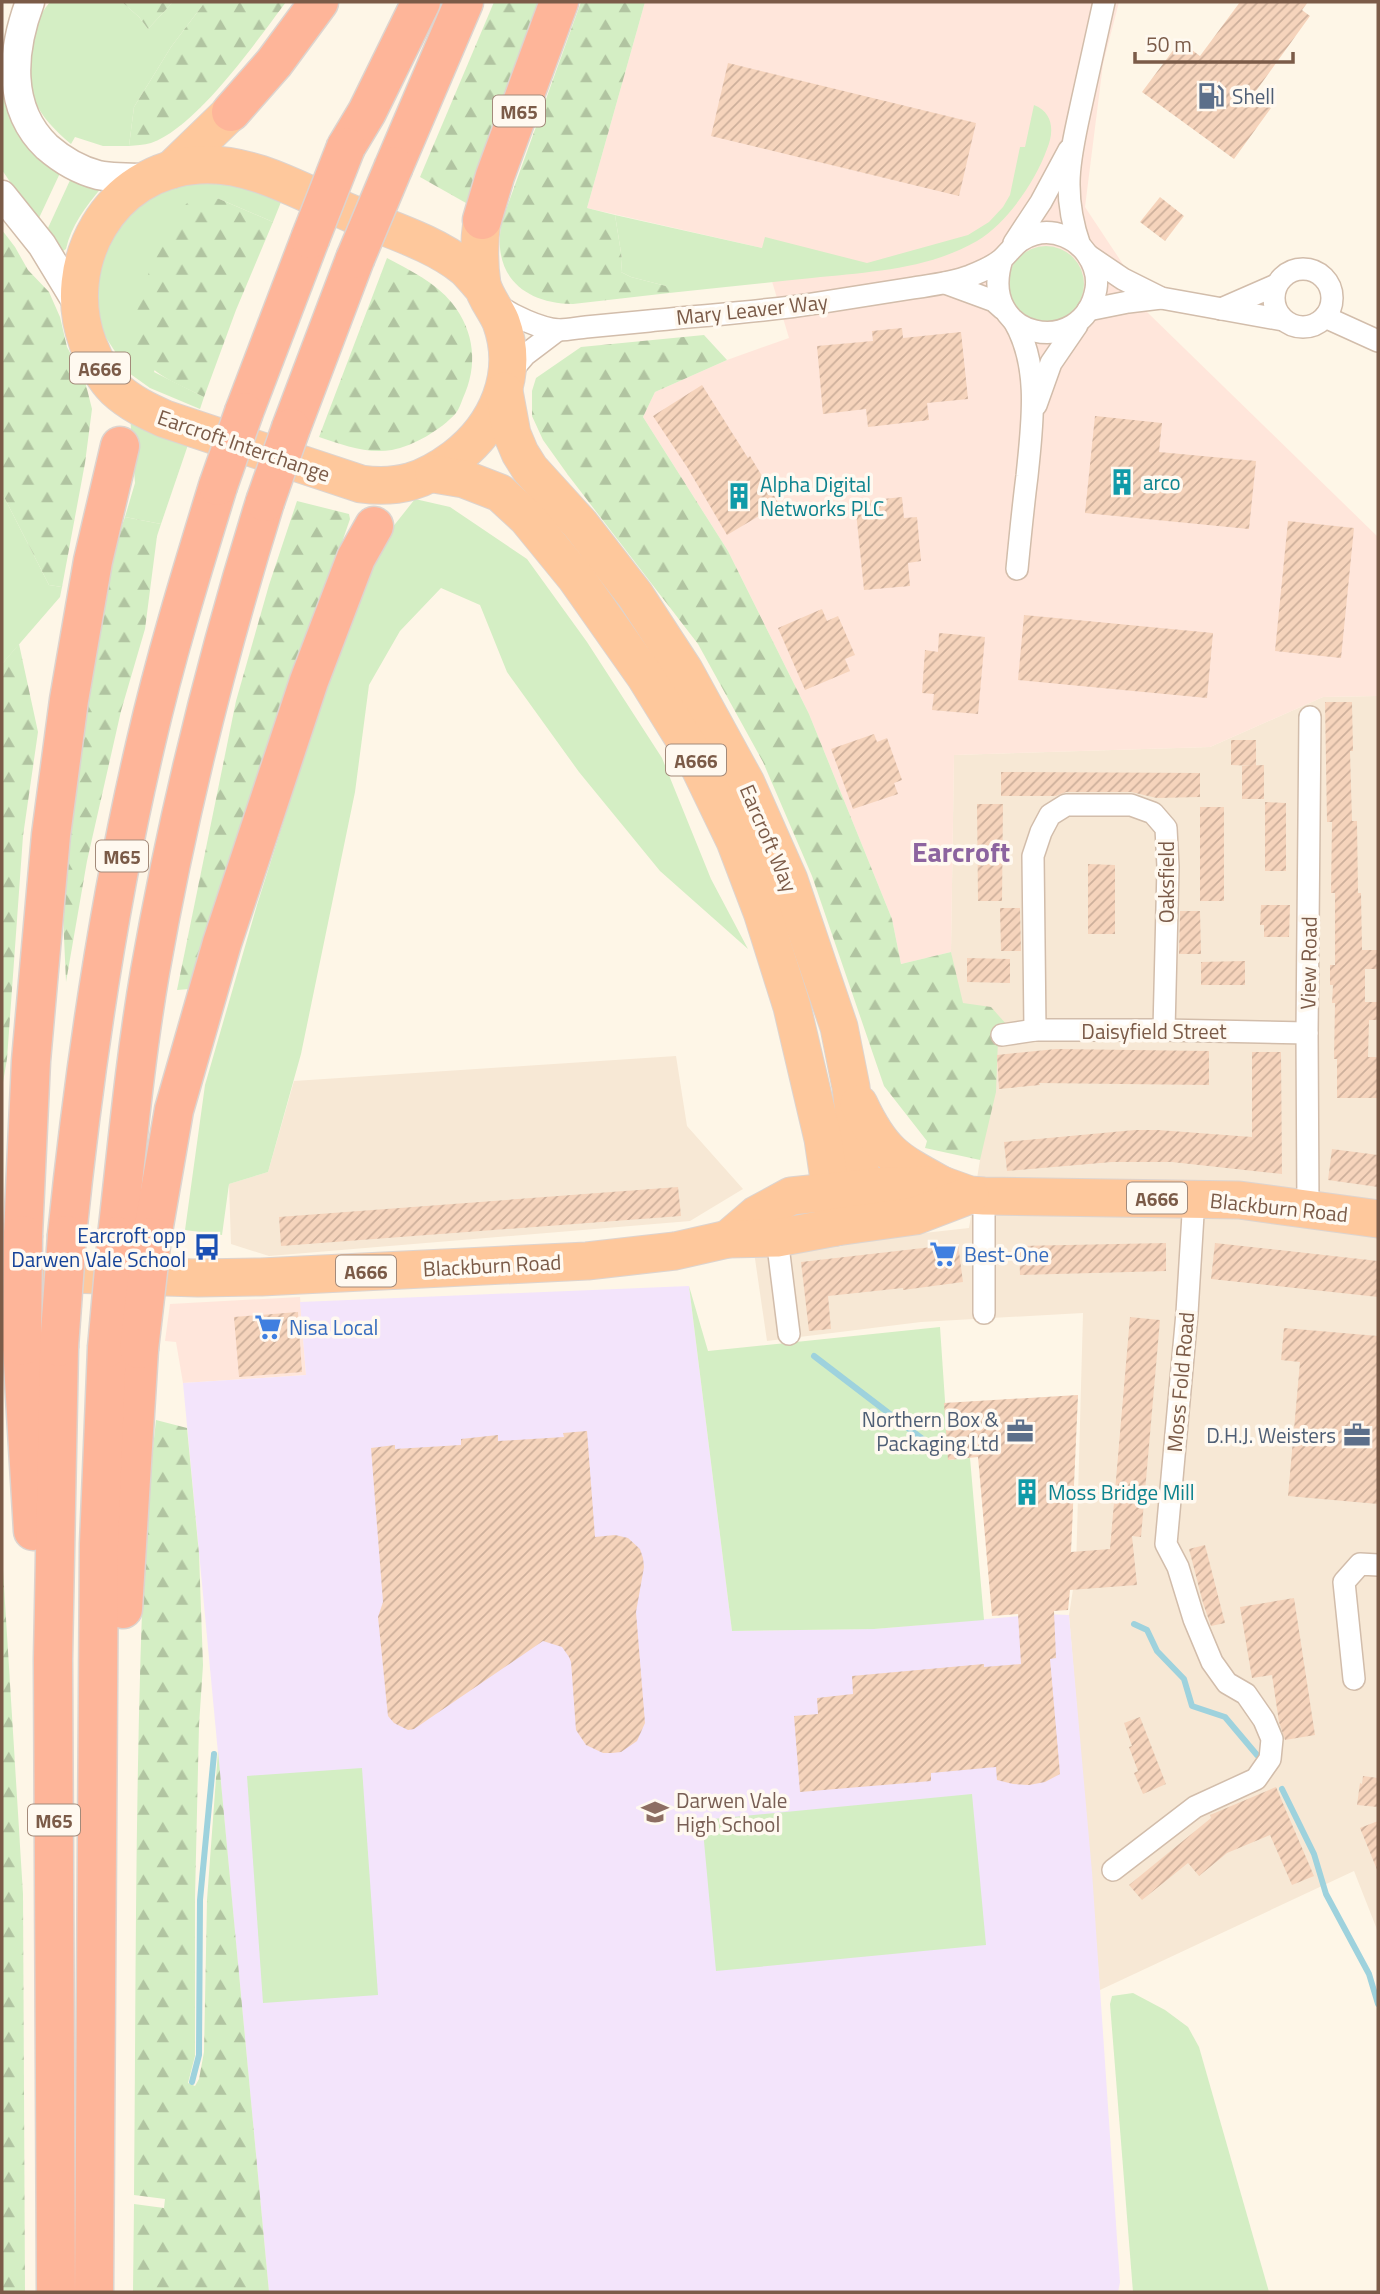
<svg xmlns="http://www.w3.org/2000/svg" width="1380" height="2294" font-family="'Titillium Web',sans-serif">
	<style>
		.residential { fill: #f7e8d5 }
		.commercial { fill: #ffe6db }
		.education { fill: #f3e4fb }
		.green { fill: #d4eec4 }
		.forest { fill: url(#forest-firs) }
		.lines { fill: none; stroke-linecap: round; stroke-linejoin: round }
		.stream { stroke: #9ed2dd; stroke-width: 6 }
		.building { fill: url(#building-hatch) }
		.minor-casing { stroke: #d2bdab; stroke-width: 24 }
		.tertiary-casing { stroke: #d2bdab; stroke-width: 31 }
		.trunk-casing { stroke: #ddd4cf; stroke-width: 39 }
		.motorway-casing { stroke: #ddd4cf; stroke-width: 41 }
		.minor { stroke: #fff; stroke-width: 21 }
		.tertiary { stroke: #fff; stroke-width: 28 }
		.trunk { stroke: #fec89c; stroke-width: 37 }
		.motorway { stroke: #feb599; stroke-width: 38 }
		.motorway-bridge-casing { stroke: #ddd4cf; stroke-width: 41; stroke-linecap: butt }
		.motorway-bridge { stroke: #feb599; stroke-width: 38 }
		.labels { text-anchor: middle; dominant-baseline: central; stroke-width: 7; stroke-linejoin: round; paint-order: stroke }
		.shield { fill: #fff9f0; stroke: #a38a7a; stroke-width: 2 }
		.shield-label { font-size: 19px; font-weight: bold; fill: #7b5b48 }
		.service-label { font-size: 21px; fill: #4e5e75; stroke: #fff9f0; text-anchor: end }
		.street-label { font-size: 21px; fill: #7b5b48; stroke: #fff9f0 }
		.culture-label { font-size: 21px; fill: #0d838f; stroke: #fff9f0; text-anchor: start }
		.transit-label { font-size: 21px; fill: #164399; stroke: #fff9f0; text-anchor: end }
		.shop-label { font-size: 21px; fill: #366cbe; stroke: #fff9f0; text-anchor: start }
		.education-label { font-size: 21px; fill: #785e54; stroke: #fff9f0; text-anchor: start }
		.district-label { font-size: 28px; font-weight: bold; fill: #8c649f; stroke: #fff9f0 }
	</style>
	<defs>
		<pattern id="forest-firs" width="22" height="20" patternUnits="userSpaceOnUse" patternTransform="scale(1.75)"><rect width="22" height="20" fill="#d4eec4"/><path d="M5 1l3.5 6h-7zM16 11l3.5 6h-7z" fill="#b1c4a1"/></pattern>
		<pattern id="building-hatch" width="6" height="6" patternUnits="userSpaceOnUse" patternTransform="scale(1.75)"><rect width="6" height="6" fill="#f6d4bc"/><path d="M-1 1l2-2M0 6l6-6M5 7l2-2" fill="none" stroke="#ccaf9b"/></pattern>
	</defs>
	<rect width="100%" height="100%" fill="#fef6e7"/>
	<g class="residential">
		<polygon points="1378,696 1378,1932 1354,1871 1100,1990 1069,1615 1076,1570 1083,1313 921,1322 767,1341 754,1252 969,1228 980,1160 951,952 954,755 1210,747 1323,697"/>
		<polygon points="676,1056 687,1126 743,1189 690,1221 269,1256 231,1244 229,1184 268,1172 294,1081"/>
	</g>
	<g class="commercial">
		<polygon points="645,2 1119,2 1103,64 1085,207 1140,290 1146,311 1378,537 1378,696 1323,697 1210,747 954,755 951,952 901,964 892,919 809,714 728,551 643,417 655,392 727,360 789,338 762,248 587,208"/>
		<polygon points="300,1297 306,1375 183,1383 176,1342 165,1341 170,1304"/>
	</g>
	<polygon class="education" points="689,1286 732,1631 874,1629 1045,1614 1069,1615 1092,1872 1120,2282 1118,2292 269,2292 183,1383 306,1375 300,1302"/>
	<g class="green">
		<path d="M 50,2 L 122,2 L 139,17 L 148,29 L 173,2 L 205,2 L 171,47 L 134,107 L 129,146 L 103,146 L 75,137 L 71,144 C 37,115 24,94 31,48 C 34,30 38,16 50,2 Z"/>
		<polygon points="2,73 4,88 61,171 39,218 25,204 2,170"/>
		<path d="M 1034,105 C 1054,113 1054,132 1047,149 C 1035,182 1007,223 977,241 C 927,270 867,272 812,278 C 764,283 716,288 669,293 L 670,290 L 666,286 L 631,277 L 621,272 L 622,259 L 615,215 L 762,248 L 765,237 L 867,263 L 968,235 L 989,222 L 1003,207 L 1010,195 L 1020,147 L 1025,147 Z"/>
		<path d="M 72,176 L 102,187 C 86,206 71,226 66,249 L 63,251 L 48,228 Z"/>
		<polygon points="230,181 281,202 273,222 217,198 154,372 204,397 200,409 150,388 129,373 103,333 98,315 96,274 116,225 167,186"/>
		<circle cx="1046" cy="284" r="38"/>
		<polygon points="130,415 190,439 161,524 125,517 135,483"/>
		<polygon points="2,493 49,585 62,587 60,597 2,664"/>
		<polygon points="415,499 450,507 527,559 587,642 662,758 711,879 748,949 660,871 579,772 507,672 480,605 441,588 400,631 369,685 355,792 301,1054 268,1172 229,1184 222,1235 185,1230 205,1085 257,905 354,600 380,543"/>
		<polygon points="689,1286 708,1351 940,1327 949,1460 970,1458 984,1620 874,1629 732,1631"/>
		<polygon points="362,1768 378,1995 263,2003 247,1776"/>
		<polygon points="972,1794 986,1945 716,1971 702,1820"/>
		<polygon points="1133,1993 1165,2010 1188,2027 1199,2047 1269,2292 1133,2292 1110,2004 1112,1996"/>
	</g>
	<g class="forest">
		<polygon points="122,2 173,2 148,29 139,17"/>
		<path d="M 205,2 L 286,2 C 256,42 197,127 151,143 C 144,145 136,145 129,146 L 134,107 L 171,47 Z"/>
		<polygon points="494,2 539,2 466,203 420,177"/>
		<path d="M 581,2 L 645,2 L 587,208 L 615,215 L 622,259 L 621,272 L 631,277 L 666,286 L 671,290 L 669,293 L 573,304 C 521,303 491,273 502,221 Z"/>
		<path d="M 195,197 L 217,198 L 273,222 L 236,310 L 204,397 C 168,379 150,375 129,339 C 140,300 160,219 195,197 Z"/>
		<polygon points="2,230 15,247 28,270 49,292 60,317 67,347 85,381 92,409 85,463 62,587 49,585 2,493"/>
		<path d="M 387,258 C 411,271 435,282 452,303 C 475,332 478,366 463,398 C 461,403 459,409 456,413 C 441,430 413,446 392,450 C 366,454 343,445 319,437 Z"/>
		<polygon points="704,335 727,360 655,392 643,417 728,551 809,714 892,919 901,964 951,952 963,1003 991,1007 1007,1025 998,1039 996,1092 980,1160 925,1148 927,1141 884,1086 812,876 763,762 698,644 568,475 543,440 532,416 532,391 536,378 581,347"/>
		<polygon points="297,501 349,514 350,519 189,989 177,990 236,701 269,585"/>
		<polygon points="125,517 161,524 157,536 145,629 121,711 87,861 66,982 61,870 112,554"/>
		<polygon points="19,644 38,732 23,836 7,1059 2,1088 2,664"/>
		<path d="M 156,1420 L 187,1428 L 199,1554 L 203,1665 L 199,1725 L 195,1898 L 195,2056 L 188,2083 L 195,2086 L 199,2079 L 204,2052 L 207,1900 L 218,1751 L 269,2292 L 133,2292 L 134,2204 L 164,2208 L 165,2199 L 134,2195 C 136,1975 135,1755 145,1536 C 147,1497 152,1459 156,1420 Z"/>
		<polygon points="2,1554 23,1894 25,2292 2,2292"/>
	</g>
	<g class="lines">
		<g class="stream">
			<polyline points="814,1356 933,1447"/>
			<polyline points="1134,1624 1147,1630 1157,1651 1184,1679 1192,1706 1225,1717 1257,1755"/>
			<polyline points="1282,1789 1314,1854 1326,1894 1369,1974 1378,2004"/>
			<polyline points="192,2082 199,2055 200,1900 214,1754"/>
		</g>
	</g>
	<g class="building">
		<polygon points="1240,2 1308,2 1302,10 1310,16 1253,95 1271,108 1234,159 1142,92 1180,41 1200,56"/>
		<polygon points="728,63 976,123 959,196 711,136"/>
		<polygon points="1160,197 1184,216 1165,241 1140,222"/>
		<polygon points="902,328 903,338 961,332 968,399 927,403 929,420 868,427 866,409 823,414 817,346 873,341 872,331"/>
		<polygon points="702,385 748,458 750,456 779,504 727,535 687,467 653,416"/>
		<polygon points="1095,416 1162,423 1159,452 1256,461 1249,529 1085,513"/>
		<polygon points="902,497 904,518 917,517 921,561 908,563 910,586 864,590 855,502"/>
		<polygon points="1288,521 1354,528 1341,658 1275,651"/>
		<polygon points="822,609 827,621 838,616 855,655 845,659 850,671 805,690 778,628"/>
		<polygon points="1024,615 1213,633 1207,698 1018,680"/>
		<polygon points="939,633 985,637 978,714 932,710 934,694 922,693 925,650 938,652"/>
		<polygon points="1325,702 1352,702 1353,751 1350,751 1352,821 1357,821 1358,893 1361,893 1362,950 1378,950 1378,969 1365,969 1365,1002 1378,1002 1378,1020 1369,1020 1368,1057 1378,1057 1378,1098 1337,1098 1337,1059 1334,1059 1335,1003 1332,1003 1333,985 1330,985 1330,965 1335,965 1335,893 1331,893 1332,822 1327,822"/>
		<polygon points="874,734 877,742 887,738 902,780 894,783 898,794 853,809 831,749"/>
		<polygon points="1231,740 1256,740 1256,766 1231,765"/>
		<polygon points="1264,765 1264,799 1242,799 1242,766"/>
		<polygon points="1001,772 1200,773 1200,797 1157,798 1131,792 1066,792 1056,796 1001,796"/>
		<polygon points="1265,802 1286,803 1286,871 1265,871"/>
		<polygon points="977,804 1003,804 1002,901 978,901"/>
		<rect x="1200" y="807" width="24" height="94"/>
		<polygon points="1088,864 1115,865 1115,934 1088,934"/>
		<polygon points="1261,905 1290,905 1289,937 1264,937 1264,925 1260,925"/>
		<polygon points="1000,908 1020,908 1021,951 1001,951"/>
		<polygon points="1180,911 1200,911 1201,954 1179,954"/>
		<polygon points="967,958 1010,959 1010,983 967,982"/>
		<polygon points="1245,961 1245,985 1201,985 1201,962"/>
		<polygon points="1056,1049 1209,1051 1209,1085 1039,1083 1040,1085 999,1089 997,1055"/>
		<polygon points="1252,1052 1281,1052 1282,1174 1172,1162 1112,1162 1007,1171 1004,1142 1135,1130 1158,1130 1252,1137"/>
		<polygon points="1332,1149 1378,1155 1378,1187 1328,1180"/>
		<polygon points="678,1187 681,1216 281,1246 279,1217"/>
		<polygon points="1166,1243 1166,1271 1020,1275 1019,1246"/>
		<polygon points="1215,1243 1378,1261 1378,1297 1211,1279"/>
		<polygon points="958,1244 963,1282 903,1290 903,1288 828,1296 831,1329 809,1331 801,1262"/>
		<polygon points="298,1312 302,1372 239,1377 234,1317"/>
		<polygon points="1130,1317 1160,1320 1141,1537 1132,1536 1137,1585 1070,1590 1068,1610 1054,1611 1056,1658 1050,1659 1060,1774 1045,1782 1029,1785 1013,1784 997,1780 996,1767 931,1773 931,1781 800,1792 794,1716 818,1714 817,1698 853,1694 852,1676 984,1664 984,1667 1021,1664 1018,1614 992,1616 978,1457 948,1460 944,1403 1078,1395 1071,1552 1110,1549"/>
		<polygon points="1284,1328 1378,1336 1378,1504 1288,1496 1300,1362 1281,1360"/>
		<polygon points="587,1431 595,1537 615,1535 628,1538 640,1549 643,1558 644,1567 636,1612 645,1723 637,1741 621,1752 612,1753 603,1753 586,1745 576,1730 571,1662 569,1657 562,1647 543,1641 414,1729 408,1730 394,1723 388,1716 378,1617 383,1602 371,1448 395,1445 395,1449 461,1445 461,1439 498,1435 498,1441 564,1437 563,1433"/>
		<polygon points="1205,1545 1225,1623 1211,1626 1203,1603 1189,1549"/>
		<polygon points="1294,1598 1315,1735 1285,1740 1279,1722 1272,1675 1252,1678 1240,1607"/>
		<polygon points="1140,1717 1166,1784 1143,1794 1134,1773 1138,1771 1129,1747 1132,1746 1124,1723"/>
		<polygon points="1363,1776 1378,1778 1378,1807 1357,1805 1360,1783 1362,1784"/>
		<polygon points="1276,1787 1314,1876 1292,1885 1270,1835 1227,1853 1199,1876 1188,1863 1142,1900 1129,1885 1211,1818 1210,1815"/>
		<polygon points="1378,1821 1378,1872 1360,1828"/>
	</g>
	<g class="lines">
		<defs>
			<g id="minor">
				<polyline points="1014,243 1041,202 1069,150"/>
				<path d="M 1080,246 C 1060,189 1071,153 1083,97 C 1090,65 1097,34 1104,2"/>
				<polyline points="1089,256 1123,279 1161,298 1283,320"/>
				<circle cx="1303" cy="298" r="29"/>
				<polyline points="945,283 994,301 1003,309"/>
				<path d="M 496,304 C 511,315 540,329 559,330 C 568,330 577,328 586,327 C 607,325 628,323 649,321 C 705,315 762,312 818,303 C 850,298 881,293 913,288 C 932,285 951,283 970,276 C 980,272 994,266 1002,259 C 1013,248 1019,238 1035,234 C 1055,229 1076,238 1087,254 C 1094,264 1098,277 1096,289 C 1084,359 976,341 1002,259"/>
				<polyline points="1221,309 1276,285"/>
				<polyline points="1088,310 1128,302 1161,298"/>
				<polyline points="1325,317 1378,341"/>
				<path d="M 1014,321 C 1041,367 1032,425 1027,476 C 1023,507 1020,538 1017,569"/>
				<polyline points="508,375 525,355 558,330"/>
				<polyline points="1036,405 1051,363 1077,325"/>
				<polyline points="1035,1030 1033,856 1041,832 1050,815 1066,805 1131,805 1153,813 1166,828 1168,867 1164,1030"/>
				<polyline points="1002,1035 1035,1030 1164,1030 1307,1033"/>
				<polyline points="984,1196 984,1313"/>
				<polyline points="1308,1209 1307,1033 1310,717"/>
				<polyline points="777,1238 789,1334"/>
				<polyline points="1354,1679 1344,1582 1360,1564 1378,1565"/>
				<polyline points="1113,1870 1195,1807 1256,1779 1270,1759 1272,1739 1264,1720 1246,1694 1227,1683 1212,1662 1194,1619 1178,1567 1166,1544 1187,1313 1194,1198"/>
			</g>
			<g id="tertiary">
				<path d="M 30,2 C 12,50 6,108 47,147 C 62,160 79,170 98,175 C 114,178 130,178 147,178"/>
				<polyline points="2,195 42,245 79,306"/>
			</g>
			<g id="trunk">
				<polyline points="171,170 231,112"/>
				<path d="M 482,220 C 479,241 479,264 482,284 C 485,297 496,310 501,322 C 520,374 497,426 455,458 C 424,481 399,489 361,484 L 165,419 C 147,411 130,403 115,389 C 103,377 94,359 88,344 C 58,263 110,170 199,165 C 251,161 303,193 350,213 C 387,229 433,242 465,268 C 471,274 477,281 483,288"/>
				<polyline points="504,391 512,434 520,453 530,469 580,524 635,595 684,670 746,783 789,880 839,1027 851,1087 866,1222"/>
				<polyline points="434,474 464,479 500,493 527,518 576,578 645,676 692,752 735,841 762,912 792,1007 823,1139 836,1227"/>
				<path d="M 859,1104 C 882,1153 896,1160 942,1185"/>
				<polyline points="728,1239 756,1215 791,1196 885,1186 942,1185 970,1195 984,1196 1239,1200 1378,1219"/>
				<polyline points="2,1272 198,1278 261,1277 587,1261 675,1251 728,1239 777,1238 836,1227 915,1216 970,1195"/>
			</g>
			<g id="motorway">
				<polyline points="231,112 274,63 319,2"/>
				<polyline points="346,147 367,112 421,2"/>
				<polyline points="394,166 464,2"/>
				<polyline points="482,220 495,176 559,2"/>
				<polyline points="244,412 310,239"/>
				<polyline points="291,428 355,259"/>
				<polyline points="23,1235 31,1061 51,835 69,700 93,561 120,446"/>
				<path d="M 67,1235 C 84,1069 108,904 146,742 C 166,655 192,571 218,486"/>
				<path d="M 117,1236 C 127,1148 135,1059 150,972 C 178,813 217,656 265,502"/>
				<polyline points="152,1237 174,1110 222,943 309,681 356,558 374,526"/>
				<polyline points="22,1346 33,1531"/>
				<polyline points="123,1609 139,1349"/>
				<polyline points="56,2292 53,1659 59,1347"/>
				<polyline points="94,2292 99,1544 107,1348"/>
			</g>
		</defs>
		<use href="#minor" class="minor-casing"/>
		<use href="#tertiary" class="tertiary-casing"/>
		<use href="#trunk" class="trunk-casing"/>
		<use href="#motorway" class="motorway-casing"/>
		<use href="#minor" class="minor"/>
		<use href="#tertiary" class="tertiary"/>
		<use href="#trunk" class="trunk"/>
		<use href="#motorway" class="motorway"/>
		<defs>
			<g id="motorway-bridge">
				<polyline points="310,239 346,147"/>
				<polyline points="355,259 394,166"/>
				<polyline points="218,486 244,412"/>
				<polyline points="265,502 291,428"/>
				<polyline points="22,1346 23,1235"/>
				<polyline points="59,1347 67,1235"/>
				<polyline points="107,1348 117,1236"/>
				<polyline points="139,1349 152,1237"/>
			</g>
		</defs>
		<use href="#motorway-bridge" class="motorway-bridge-casing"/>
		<use href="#motorway-bridge" class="motorway-bridge"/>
	</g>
	<defs>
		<symbol id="fuel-bare" viewBox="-9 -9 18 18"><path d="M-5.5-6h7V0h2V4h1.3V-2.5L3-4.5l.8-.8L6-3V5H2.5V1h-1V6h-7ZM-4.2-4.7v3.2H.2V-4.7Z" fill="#5c6f8a" stroke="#fff9f0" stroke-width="2.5" paint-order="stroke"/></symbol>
		<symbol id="building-bare" viewBox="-9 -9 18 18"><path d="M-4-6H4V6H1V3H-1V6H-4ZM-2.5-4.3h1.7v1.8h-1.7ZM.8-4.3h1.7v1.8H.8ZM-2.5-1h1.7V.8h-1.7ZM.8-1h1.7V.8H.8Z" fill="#0f9aa8" stroke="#fff9f0" stroke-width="2.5" paint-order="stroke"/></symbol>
		<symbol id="bus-bare" viewBox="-9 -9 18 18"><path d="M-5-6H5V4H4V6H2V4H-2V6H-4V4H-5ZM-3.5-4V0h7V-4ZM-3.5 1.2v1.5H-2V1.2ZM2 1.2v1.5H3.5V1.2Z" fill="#1a4fb4" stroke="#fff9f0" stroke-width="2.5" paint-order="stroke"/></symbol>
		<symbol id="supermarket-bare" viewBox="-9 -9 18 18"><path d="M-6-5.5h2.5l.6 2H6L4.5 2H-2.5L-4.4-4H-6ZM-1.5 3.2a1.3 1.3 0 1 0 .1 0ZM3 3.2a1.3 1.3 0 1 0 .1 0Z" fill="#3f7fe0" stroke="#fff9f0" stroke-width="2.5" paint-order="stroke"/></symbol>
		<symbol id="office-bare" viewBox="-9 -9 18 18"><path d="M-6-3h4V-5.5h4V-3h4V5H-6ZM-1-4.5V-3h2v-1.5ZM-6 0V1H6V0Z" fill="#5c6f8a" stroke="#fff9f0" stroke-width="2.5" paint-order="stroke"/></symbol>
		<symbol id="school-bare" viewBox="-9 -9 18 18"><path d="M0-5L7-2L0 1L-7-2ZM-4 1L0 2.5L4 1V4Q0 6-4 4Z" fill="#8d6e63" stroke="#fff9f0" stroke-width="2.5" paint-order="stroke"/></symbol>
	</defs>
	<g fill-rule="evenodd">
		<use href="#fuel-bare" x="1192" y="77" width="38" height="38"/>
		<use href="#building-bare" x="1103" y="463" width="38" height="38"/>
		<use href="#building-bare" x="720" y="477" width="38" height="38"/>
		<use href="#bus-bare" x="188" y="1228" width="38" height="38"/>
		<use href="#supermarket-bare" x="924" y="1235" width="38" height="38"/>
		<use href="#supermarket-bare" x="249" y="1308" width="38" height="38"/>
		<use href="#office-bare" x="1001" y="1412" width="38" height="38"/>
		<use href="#office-bare" x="1338" y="1416" width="38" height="38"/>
		<use href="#building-bare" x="1008" y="1473" width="38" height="38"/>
		<use href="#school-bare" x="636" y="1793" width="38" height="38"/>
	</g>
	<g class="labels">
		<g class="shield">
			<rect x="493" y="95.5" width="52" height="31" rx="5"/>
			<rect x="70" y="352.5" width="60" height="31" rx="5"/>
			<rect x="666" y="744.5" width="60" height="31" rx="5"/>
			<rect x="96" y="840.5" width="52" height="31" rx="5"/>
			<rect x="1127" y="1182.5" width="60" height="31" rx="5"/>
			<rect x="336" y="1255.5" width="60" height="31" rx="5"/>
			<rect x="28" y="1804.5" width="52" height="31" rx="5"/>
		</g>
		<g class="shield-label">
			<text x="519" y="111">M65</text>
			<text x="100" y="368">A666</text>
			<text x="696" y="760">A666</text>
			<text x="122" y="856">M65</text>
			<text x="1157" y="1198">A666</text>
			<text x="366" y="1271">A666</text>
			<text x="54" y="1820">M65</text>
		</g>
		<g class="service-label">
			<text x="1232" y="96" text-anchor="start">Shell</text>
			<text x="999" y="1419">Northern Box &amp;<tspan x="999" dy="24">Packaging Ltd</tspan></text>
			<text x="1336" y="1435">D.H.J. Weisters</text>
		</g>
		<g class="street-label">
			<text transform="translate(752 309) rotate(-6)">Mary Leaver Way</text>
			<text transform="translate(244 445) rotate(19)">Earcroft Interchange</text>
			<text transform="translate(769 838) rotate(67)">Earcroft Way</text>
			<text transform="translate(1166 882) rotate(-90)">Oaksfield</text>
			<text transform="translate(1308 963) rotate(-89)">View Road</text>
			<text x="1154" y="1031">Daisyfield Street</text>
			<text transform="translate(1279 1207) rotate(6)">Blackburn Road</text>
			<text transform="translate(492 1265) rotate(-3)">Blackburn Road</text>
			<text transform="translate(1180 1382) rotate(-85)">Moss Fold Road</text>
		</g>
		<g class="culture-label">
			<text x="1143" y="482">arco</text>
			<text x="760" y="484">Alpha Digital<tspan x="760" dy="24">Networks PLC</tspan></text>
			<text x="1048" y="1492">Moss Bridge Mill</text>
		</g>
		<g class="transit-label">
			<text x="186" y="1235">Earcroft opp<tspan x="186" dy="24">Darwen Vale School</tspan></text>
		</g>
		<g class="shop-label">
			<text x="964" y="1254">Best-One</text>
			<text x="289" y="1327">Nisa Local</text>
		</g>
		<g class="education-label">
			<text x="676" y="1800">Darwen Vale<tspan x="676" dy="24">High School</tspan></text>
		</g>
		<g class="district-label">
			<text x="961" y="851">Earcroft</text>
		</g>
	</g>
	<rect width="1380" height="2294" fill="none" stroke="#7b5b48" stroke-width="7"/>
	<path d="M1135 52v10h158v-10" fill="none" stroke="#7b5b48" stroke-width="3.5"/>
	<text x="1146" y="52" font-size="21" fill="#7b5b48" stroke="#fff9f0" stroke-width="5" paint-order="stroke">50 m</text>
</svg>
